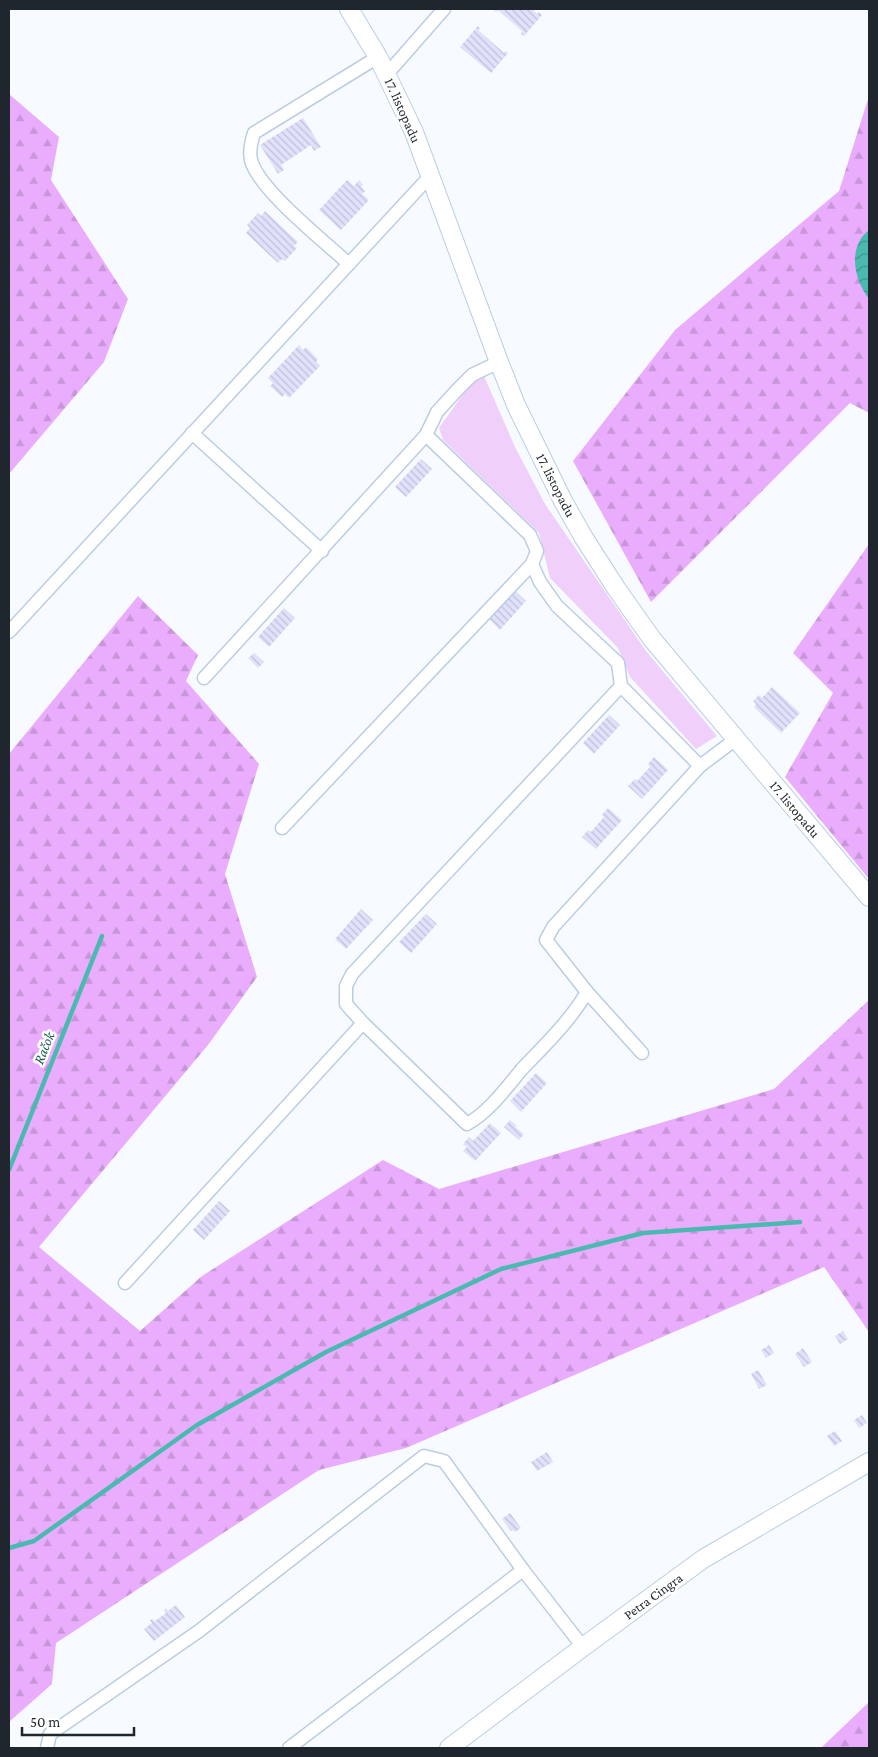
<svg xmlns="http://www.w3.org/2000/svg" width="878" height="1757" font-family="'Crimson Pro',serif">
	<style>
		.green { fill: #f0d0fa }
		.forest { fill: url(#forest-firs) }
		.water { fill: url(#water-waves) }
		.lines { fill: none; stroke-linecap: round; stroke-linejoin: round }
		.stream { stroke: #4ab9af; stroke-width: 4.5 }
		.building { fill: url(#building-back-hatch) }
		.street-casing { stroke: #bccde2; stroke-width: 15 }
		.secondary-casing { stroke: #bccde2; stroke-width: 20 }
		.street { stroke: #fff; stroke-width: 12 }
		.secondary { stroke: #fff; stroke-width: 18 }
		.labels { text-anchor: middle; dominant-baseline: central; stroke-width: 5; stroke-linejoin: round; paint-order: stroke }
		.street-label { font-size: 14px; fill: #1f262e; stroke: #fff }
		.water-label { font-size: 15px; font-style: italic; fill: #1e5c56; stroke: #fff }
	</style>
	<defs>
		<pattern id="forest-firs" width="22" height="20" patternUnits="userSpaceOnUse" patternTransform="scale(1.25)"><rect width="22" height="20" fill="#eaadfd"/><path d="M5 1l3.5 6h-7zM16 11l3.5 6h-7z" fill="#c895d9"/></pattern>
		<pattern id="water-waves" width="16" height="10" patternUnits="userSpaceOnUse" patternTransform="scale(1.25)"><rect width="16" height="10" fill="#4ab9af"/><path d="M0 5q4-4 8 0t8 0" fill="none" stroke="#3d968f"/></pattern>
		<pattern id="building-back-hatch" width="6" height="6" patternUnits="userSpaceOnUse" patternTransform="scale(1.25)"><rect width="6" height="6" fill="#e0e1fa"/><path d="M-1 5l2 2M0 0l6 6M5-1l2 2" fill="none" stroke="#c0c1d7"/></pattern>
	</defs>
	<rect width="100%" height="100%" fill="#f7fbff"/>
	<polygon class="green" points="484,376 515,447 545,504 646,651 717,736 696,749 630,677 618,648 550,578 539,533 443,440 439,428 471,383"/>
	<g class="forest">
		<polygon points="9,94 59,137 51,180 128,299 104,362 9,474"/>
		<polygon points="869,96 869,413 850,403 651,602 573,461 675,330 839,191"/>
		<polygon points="869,544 869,879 785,777 833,693 793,653"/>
		<polygon points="138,596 198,655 186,681 259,764 225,874 257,977 208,1045 39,1247 140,1331 202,1276 383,1160 439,1189 774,1089 869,1000 869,1332 824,1267 406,1448 319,1470 56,1643 52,1684 9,1722 9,754"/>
		<polygon points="869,1702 869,1748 821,1748"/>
	</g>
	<path class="water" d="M 869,230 L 869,299 C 854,280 847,247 869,230 Z"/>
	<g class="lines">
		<g class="stream">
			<polyline points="9,1170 102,936"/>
			<polyline points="9,1548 34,1541 197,1425 326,1352 501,1269 643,1233 800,1222"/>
		</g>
	</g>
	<g class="building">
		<polygon points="492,9 532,9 537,14 539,12 542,15 524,36 521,34 522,31 498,10 496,12"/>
		<polygon points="478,26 480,28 478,30 504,53 505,51 508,53 491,73 460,47"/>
		<polygon points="303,118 321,147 314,151 311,145 281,165 284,170 278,174 260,145"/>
		<polygon points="347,180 354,186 359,180 363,185 361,187 365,191 362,194 369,200 341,230 319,210"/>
		<polygon points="265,211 298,242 294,246 297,248 285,261 282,259 278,263 246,233 250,228 247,225 258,213 261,216"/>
		<polygon points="299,345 303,350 306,347 318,359 316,362 320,366 289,398 285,394 282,397 270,386 273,383 268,378"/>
		<polygon points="421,459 432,469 406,497 395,487"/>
		<polygon points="515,591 526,601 500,630 489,619"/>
		<polygon points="284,608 295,618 269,647 258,637"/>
		<polygon points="254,653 264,662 258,668 248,658"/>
		<polygon points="772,687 800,713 781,733 754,707 756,704 753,701 759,695 762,698"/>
		<polygon points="609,715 620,725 594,754 583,743"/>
		<polygon points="654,757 668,770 642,799 628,786 635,779 637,781 650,767 648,764"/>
		<polygon points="608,808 622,820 596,849 582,837 588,830 591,832 604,817 602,815"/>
		<polygon points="361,909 373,920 346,949 335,939"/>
		<polygon points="426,914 437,924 411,953 399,942"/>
		<polygon points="536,1073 547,1083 521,1112 510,1101"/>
		<polygon points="510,1120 517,1126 515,1127 524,1134 519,1140 504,1127"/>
		<polygon points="490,1123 501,1133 475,1161 463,1151 467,1147 463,1144 469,1137 473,1141"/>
		<polygon points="219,1201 230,1211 204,1240 193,1230"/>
		<polygon points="843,1331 848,1339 840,1344 835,1336"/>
		<polygon points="769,1345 774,1353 766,1358 761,1350"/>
		<polygon points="803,1348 812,1362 804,1367 795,1354"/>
		<polygon points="758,1370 767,1385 759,1389 751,1374"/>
		<polygon points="862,1415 867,1423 859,1428 854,1420"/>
		<polygon points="835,1431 842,1441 834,1446 827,1436"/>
		<polygon points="547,1452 553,1462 537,1471 531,1462"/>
		<polygon points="510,1513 521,1528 515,1532 513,1530 511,1531 502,1519"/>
		<polygon points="176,1605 185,1617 154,1641 144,1629 152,1623 150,1620 152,1619 155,1621 166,1613 164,1610 166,1608 168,1611"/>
	</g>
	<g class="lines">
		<defs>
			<g id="street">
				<polyline points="387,74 444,9"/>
				<path d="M 349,264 C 325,242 258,189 251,160 C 249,151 251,142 254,133 L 378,57"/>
				<polyline points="192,433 322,551"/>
				<polyline points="532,564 540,582 557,606 618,663 621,686 700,766"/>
				<polyline points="9,632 431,175"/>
				<polyline points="204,678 426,435 437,412 458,389 472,375 499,362"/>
				<polyline points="282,828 532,564 537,551 530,535 426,435"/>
				<path d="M 587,992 C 570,1021 545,1045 522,1069 C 506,1088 489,1112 467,1124 L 363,1023 L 346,1004 L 346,986 L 352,974 L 621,686"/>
				<polyline points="642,1053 587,992 546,940 553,927 700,766 736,739"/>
				<polyline points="125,1283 363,1023"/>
				<polyline points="47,1748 50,1734 199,1631 424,1456 444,1461 523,1570 583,1647"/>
				<polyline points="289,1748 523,1570"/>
			</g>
			<g id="secondary">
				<polyline points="349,9 378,57 414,132 499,362 516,405 563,501 584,538 616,588 652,639 869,897"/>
				<polyline points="449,1748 583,1647 703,1559 869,1462"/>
			</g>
		</defs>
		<use href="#street" class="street-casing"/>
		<use href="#secondary" class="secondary-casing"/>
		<use href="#street" class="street"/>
		<use href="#secondary" class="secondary"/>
	</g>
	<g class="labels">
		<g class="street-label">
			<text transform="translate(403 110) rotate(66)">17. listopadu</text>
			<text transform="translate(556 485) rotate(63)">17. listopadu</text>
			<text transform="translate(795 809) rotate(50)">17. listopadu</text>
			<text transform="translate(653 1596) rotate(-36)">Petra Cingra</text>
		</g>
		<g class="water-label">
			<text transform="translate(44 1048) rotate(-68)">Račok</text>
		</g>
	</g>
	<rect width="878" height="1757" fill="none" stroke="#1f262e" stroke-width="20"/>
	<path d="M22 1727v8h112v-8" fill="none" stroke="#1f262e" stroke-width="2.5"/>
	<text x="30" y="1727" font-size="15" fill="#1f262e" stroke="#ffffff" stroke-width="4" paint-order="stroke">50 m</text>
</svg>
